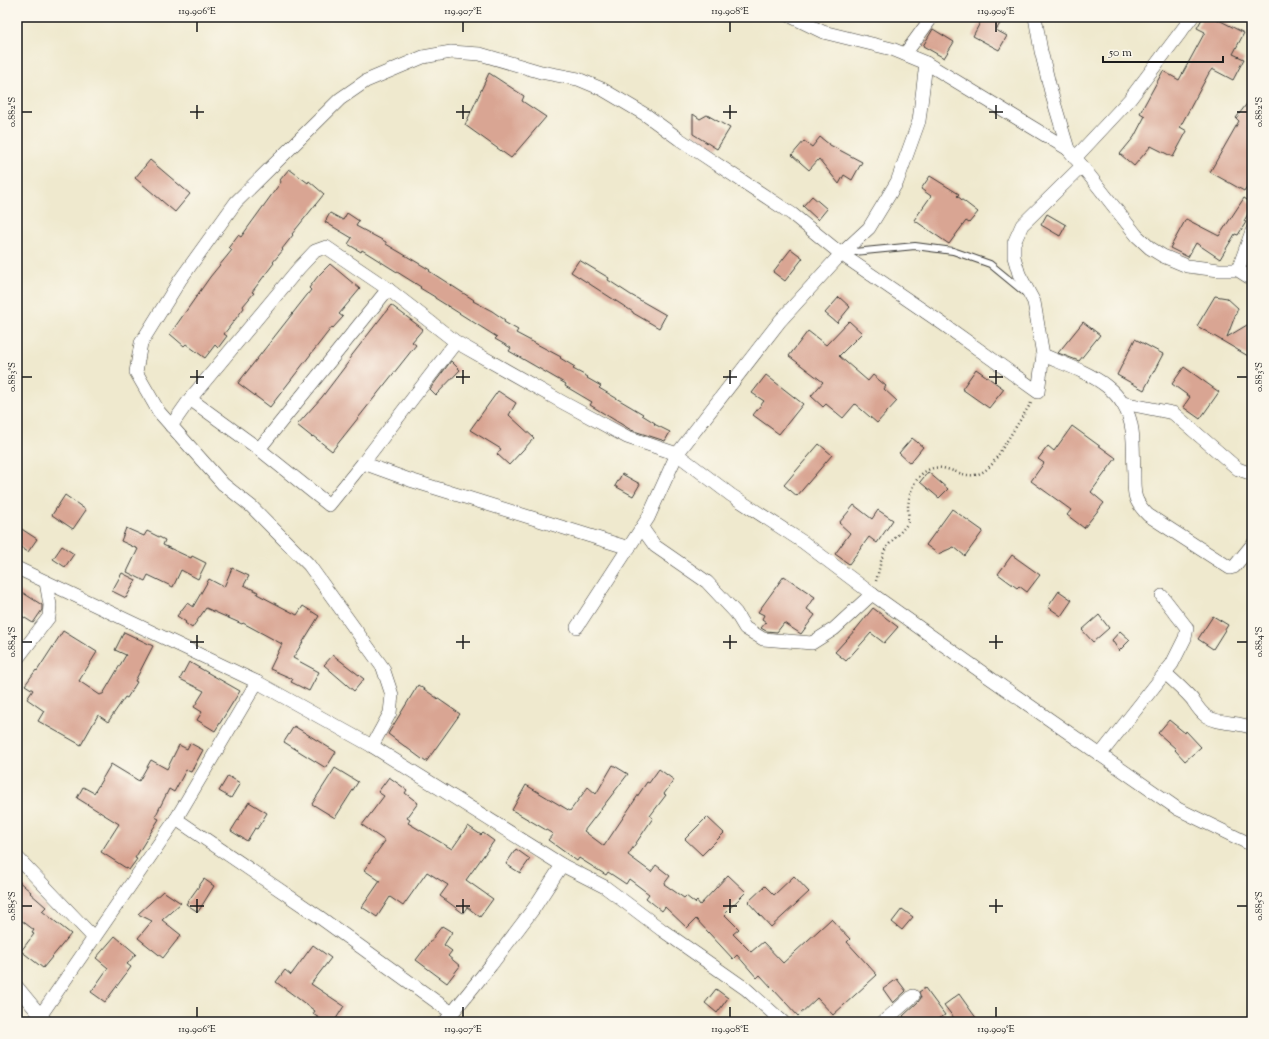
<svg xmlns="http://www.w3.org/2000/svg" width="1269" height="1039" font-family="'Sorts Mill Goudy',serif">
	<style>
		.building { fill: #d9a593 }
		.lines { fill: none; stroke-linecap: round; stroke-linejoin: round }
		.service-casing { stroke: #3c3b37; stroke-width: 8 }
		.minor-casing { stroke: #3c3b37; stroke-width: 14 }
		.path { stroke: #3c3b37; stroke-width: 2.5; stroke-dasharray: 1 3; stroke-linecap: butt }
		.service { stroke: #fff; stroke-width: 6 }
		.minor { stroke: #fff; stroke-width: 13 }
		.ticks { fill: none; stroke: #1c1c1c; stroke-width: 1.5 }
		.neatline { fill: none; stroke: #1c1c1c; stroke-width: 1.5 }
		.ticks-label { font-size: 10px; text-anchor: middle; fill: #1c1c1c }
	</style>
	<rect width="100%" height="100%" fill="#fbf7ec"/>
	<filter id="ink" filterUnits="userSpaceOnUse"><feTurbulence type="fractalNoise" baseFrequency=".025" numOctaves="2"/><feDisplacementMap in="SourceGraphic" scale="8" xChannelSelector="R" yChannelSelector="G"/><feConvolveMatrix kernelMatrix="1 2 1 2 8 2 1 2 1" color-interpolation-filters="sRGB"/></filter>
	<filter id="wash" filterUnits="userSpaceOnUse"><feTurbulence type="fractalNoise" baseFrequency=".012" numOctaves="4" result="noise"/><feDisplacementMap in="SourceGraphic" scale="16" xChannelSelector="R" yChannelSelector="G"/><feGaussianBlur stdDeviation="0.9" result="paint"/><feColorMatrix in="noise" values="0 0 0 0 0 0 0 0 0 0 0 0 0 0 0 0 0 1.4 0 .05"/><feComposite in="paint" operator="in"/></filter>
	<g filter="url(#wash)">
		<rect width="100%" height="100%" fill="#efe9ce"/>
		<g id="blocks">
			<g class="building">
				<polygon points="983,17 1004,17 996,30 1007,36 999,50 973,36"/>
				<polygon points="1203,17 1213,17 1244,33 1233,54 1244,59 1233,80 1212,69 1209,73 1180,127 1187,131 1173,157 1151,146 1134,166 1120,154 1134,137 1145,116 1140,113 1163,71 1179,80 1205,32 1197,28"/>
				<polygon points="933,29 954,42 944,58 923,46"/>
				<polygon points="489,73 524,96 522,101 546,117 511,158 465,125"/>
				<polygon points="1252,97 1252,178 1244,191 1210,172 1239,121 1236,118"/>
				<polygon points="693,114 700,119 707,115 730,128 717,149 693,134"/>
				<polygon points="820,137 830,145 862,162 852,180 844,175 839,184 819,159 809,170 792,155 804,141 812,147"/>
				<polygon points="150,160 190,194 175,212 135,178"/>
				<polygon points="289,169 308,183 309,181 324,194 292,234 293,235 282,249 283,250 273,262 274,263 252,292 254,293 243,306 244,308 224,334 227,336 218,348 215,345 205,358 186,344 184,346 170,334 210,277 232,250 229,247 238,235 241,237 281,182 280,180"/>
				<polygon points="930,176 959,194 957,196 978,212 969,223 966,221 949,244 914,220 931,196 921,189"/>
				<polygon points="812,196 827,209 818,220 803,206"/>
				<polygon points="1244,198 1252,203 1252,207 1244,221 1246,222 1238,235 1235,234 1220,259 1196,243 1188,257 1170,248 1186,219 1219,236"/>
				<polygon points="330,213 343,220 347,213 359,221 356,226 386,242 386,244 430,270 429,271 474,300 473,301 492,311 505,320 504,322 518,330 516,333 561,357 560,358 575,367 573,369 588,377 587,378 601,386 599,388 643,414 642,415 655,423 654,424 670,432 665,441 631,430 590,405 592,402 565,386 566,384 509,351 511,348 495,339 497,337 435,298 435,297 420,288 421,287 362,250 361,252 348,244 352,238 325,222"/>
				<polygon points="1047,214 1066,225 1060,236 1041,225"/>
				<polygon points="791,249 803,258 785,281 773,272"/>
				<polygon points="579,260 609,278 608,280 631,295 666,315 659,328 633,313 633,312 571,272"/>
				<polygon points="330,264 360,289 339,314 343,317 333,328 332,327 311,354 270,407 238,383 311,290 309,288 318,276"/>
				<polygon points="1215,296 1227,298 1238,308 1227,337 1252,322 1252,349 1248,356 1197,326"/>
				<polygon points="839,297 850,307 837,323 825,313"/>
				<polygon points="391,305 423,329 412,342 416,345 332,451 313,436 312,437 297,425 322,397 350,360 349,359"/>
				<polygon points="849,321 862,333 839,356 868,381 873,375 886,386 884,389 897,401 877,423 855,404 843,418 826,404 823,407 811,396 823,382 789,356 808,331 826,345"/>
				<polygon points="1083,322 1100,335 1079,361 1058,353"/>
				<polygon points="1135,339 1163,354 1144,390 1117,375"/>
				<polygon points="451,361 460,370 436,395 430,389"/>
				<polygon points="1184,367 1219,392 1200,419 1183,407 1190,397 1172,384"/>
				<polygon points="976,369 1004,389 989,408 962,389"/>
				<polygon points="766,375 803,404 779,434 753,415 764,401 752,393"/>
				<polygon points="498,391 516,403 509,415 534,438 509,465 497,454 501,449 470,430"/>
				<polygon points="1072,426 1116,458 1091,492 1104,503 1084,528 1067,515 1071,510 1031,481 1044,463 1038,459 1048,446 1054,451"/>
				<polygon points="912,438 923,447 910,463 899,453"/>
				<polygon points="819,444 832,455 797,496 784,485"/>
				<polygon points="928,472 948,489 939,498 920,482"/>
				<polygon points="622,474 640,484 633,496 615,486"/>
				<polygon points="65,495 86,510 73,529 52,515"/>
				<polygon points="854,505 872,519 878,510 893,520 877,543 869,537 849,564 835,554 850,533 839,523"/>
				<polygon points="952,509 983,531 965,556 954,547 938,554 926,545"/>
				<polygon points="17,526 37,539 28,552 17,545"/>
				<polygon points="126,528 144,536 147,531 165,540 163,545 191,558 192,556 206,563 198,579 181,570 173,587 148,575 145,581 127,572 138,549 121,541"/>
				<polygon points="62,546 74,554 65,567 53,559"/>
				<polygon points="1012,555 1040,575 1027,592 1019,586 1017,588 998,574"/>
				<polygon points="232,568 249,576 244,585 258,592 257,594 297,615 303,606 319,616 293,658 319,672 309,691 291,682 293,679 270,669 282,644 243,623 242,624 206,608 192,628 185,623 186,622 177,616 187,603 193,607 209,579 224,587"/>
				<polygon points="122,573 136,580 126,598 112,591"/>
				<polygon points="784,576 815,597 807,609 815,615 801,634 784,623 777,632 766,631 761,628 766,622 762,619 764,615 758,612"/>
				<polygon points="17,589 42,605 42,610 33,623 17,613"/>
				<polygon points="1059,591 1072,600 1061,616 1048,607"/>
				<polygon points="873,608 898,627 884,643 871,633 846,661 835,652 856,629"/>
				<polygon points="1099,615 1109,628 1093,642 1082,630"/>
				<polygon points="1213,616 1228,625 1213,649 1198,639"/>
				<polygon points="63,631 97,652 79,681 100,695 102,694 103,694 126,655 115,650 124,632 153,646 135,681 137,682 127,698 125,697 108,722 98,715 81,745 38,721 44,711 27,699 33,690 25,685 36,670 37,671"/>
				<polygon points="1120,631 1130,640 1119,651 1112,640"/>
				<polygon points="333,655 364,679 354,691 324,665"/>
				<polygon points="189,662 240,691 215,731 197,720 202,712 194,707 204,691 180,679"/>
				<polygon points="418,685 460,714 426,762 388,734"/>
				<polygon points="1169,720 1185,733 1186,731 1201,747 1185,761 1175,750 1176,749 1158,733"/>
				<polygon points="294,726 336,752 326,768 284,742"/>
				<polygon points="190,743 203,750 191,772 186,770 174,792 169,789 155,817 159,819 135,858 137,859 129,870 101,852 119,824 77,798 83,787 94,793 111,764 139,781 151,760 167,769 179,745 187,749"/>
				<polygon points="613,765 628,774 584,831 604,846 647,782 649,783 659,769 674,780 664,794 666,795 650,816 653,818 628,855 651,872 656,865 670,876 664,884 684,898 686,896 695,903 697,901 700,905 728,875 746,892 724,914 739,929 733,934 751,952 763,942 783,963 831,919 850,939 847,942 877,975 833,1015 817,998 798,1016 760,975 757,978 737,955 733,959 696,919 687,928 665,907 662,911 646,898 649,894 629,879 626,884 608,872 606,875 579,858 577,861 548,840 553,834 512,810 526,785 570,811 588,787 596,794"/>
				<polygon points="335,768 358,782 335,818 312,804"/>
				<polygon points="228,776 240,783 231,798 219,791"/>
				<polygon points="389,777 407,790 405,793 418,803 407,818 410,820 408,823 452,849 468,826 481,835 483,833 494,841 466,880 493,899 480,917 467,907 463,913 440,896 448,885 427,872 403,906 390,897 377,917 362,907 380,881 364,870 385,841 362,825 384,796 378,792"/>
				<polygon points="249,802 267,813 257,829 255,828 247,841 231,831"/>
				<polygon points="707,817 724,833 702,855 685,839"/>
				<polygon points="516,849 530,859 520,873 506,864"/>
				<polygon points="794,876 809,892 771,927 748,902 765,886 774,895"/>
				<polygon points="204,879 214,886 198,912 186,904"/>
				<polygon points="17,880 31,892 30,893 46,907 42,911 71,934 43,968 21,951 34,934 32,933 34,930 17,917"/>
				<polygon points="163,891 181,903 162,920 181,935 163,958 138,938 152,921 138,914"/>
				<polygon points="902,909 913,917 902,930 892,922"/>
				<polygon points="442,926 452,932 444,945 452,951 448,956 460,966 447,983 416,960"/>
				<polygon points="115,936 136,954 127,964 131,967 105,1002 91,992 108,968 96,958"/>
				<polygon points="313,945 331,958 311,984 344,1006 334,1022 325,1022 313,1014 315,1011 276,982 285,970 291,975"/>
				<polygon points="897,979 906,991 893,1003 883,989"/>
				<polygon points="925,988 945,1015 934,1022 907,1022 903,1016 918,1002 921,998 919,992"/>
				<polygon points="716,989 728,998 717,1013 705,1003"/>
				<polygon points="959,994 979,1022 957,1022 944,1005"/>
			</g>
		</g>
	</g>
	<g filter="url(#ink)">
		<use href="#blocks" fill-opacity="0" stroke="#3c3b37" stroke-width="1"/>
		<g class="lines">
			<defs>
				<polyline id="service" points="844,253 915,246 953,251 990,264 1024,292"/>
				<g id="minor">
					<polyline points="792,17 823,32 892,49 926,63 1068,149"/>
					<polyline points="905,54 932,17"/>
					<polyline points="1075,158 1130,99 1192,17"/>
					<polyline points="1082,166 1137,236 1150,248 1163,256 1187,266 1219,270 1238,270 1252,279"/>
					<polyline points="1238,270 1252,231"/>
					<path d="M 1043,355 C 1080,371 1126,383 1132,430 C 1134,444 1133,459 1134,473 C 1134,494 1133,500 1148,515 L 1230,568 L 1234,567 L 1252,545"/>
					<polyline points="190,399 259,449 329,505 363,463 456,342"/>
					<polyline points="1123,403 1173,413 1238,469 1252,474"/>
					<polyline points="171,426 190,399 299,268 315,251 326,247 388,289 456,342 562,402 627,437 677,454 731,495 803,542 872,594 990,678 1178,809 1252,845"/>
					<polyline points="259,449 388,289"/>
					<polyline points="363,463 410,480 629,548"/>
					<polyline points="642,528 655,546 707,582 736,613 745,628 763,639 812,643 834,629 872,594"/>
					<polyline points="17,568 257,682 372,746 562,865 605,887 662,930 746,989 783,1022"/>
					<polyline points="577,627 648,518 677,454 780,321 841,254 869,228 897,182 919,121 926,63"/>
					<polyline points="17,659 49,617 50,605 46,582"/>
					<path d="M 1165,673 C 1174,681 1184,690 1192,699 C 1196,705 1200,712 1206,716 C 1219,725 1238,721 1252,728"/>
					<polyline points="372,746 390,713 392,695 383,668 309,565 252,507 223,484 159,412 136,372 141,343 180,280 236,202 340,99 366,81 423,57 451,52 480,54 541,72 578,79 602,89 646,115 679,139 792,214 841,254 943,324 1038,392 1043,355 1034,302 1019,274 1014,257 1014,243 1022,225 1082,166 1068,149 1051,92 1041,51 1035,17"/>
					<polyline points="1100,755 1172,664 1185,638 1187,628 1162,596"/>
					<polyline points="176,819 318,916 452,1013"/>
					<polyline points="17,857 94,938"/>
					<polyline points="17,987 45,1021"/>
					<polyline points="36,1022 176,819 257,682"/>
					<polyline points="445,1022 491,965 534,908 562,865"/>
					<polyline points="883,1022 913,996"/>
				</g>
			</defs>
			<use href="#service" class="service-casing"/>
			<use href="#minor" class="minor-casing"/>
			<path class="path" d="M 876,581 C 879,571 881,557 886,548 C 891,541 905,529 908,522 C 909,518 908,511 908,507 C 909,492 915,475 930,469 C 952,461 969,491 993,463 L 1031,403"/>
			<use href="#service" class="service"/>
			<use href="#minor" class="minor"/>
		</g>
	</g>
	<path class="ticks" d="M 197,22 L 197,32M 463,22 L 463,32M 730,22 L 730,32M 996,22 L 996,32M 197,105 L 197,119M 463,105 L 463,119M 730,105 L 730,119M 996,105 L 996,119M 22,112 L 32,112M 190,112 L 204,112M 456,112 L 470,112M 723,112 L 737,112M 989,112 L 1003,112M 1237,112 L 1247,112M 197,370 L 197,384M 463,370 L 463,384M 730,370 L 730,384M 996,370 L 996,384M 22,377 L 32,377M 190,377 L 204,377M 456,377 L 470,377M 723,377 L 737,377M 989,377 L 1003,377M 1237,377 L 1247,377M 197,635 L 197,649M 463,635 L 463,649M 730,635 L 730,649M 996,635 L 996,649M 22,642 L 32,642M 190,642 L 204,642M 456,642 L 470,642M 723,642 L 737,642M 989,642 L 1003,642M 1237,642 L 1247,642M 197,899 L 197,913M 463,899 L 463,913M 730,899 L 730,913M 996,899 L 996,913M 22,906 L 32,906M 190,906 L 204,906M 456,906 L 470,906M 723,906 L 737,906M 989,906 L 1003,906M 1237,906 L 1247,906M 197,1007 L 197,1017M 463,1007 L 463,1017M 730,1007 L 730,1017M 996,1007 L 996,1017"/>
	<rect width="1269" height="1039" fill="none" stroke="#fbf7ec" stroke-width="44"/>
	<path d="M1103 56v6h120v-6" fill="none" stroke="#1c1c1c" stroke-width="2"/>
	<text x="1109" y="56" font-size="12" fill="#1c1c1c" stroke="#fbf7ec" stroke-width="3" paint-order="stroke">50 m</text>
	<rect x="22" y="22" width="1225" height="995" class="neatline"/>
	<g class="ticks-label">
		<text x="197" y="14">119.906°E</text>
		<text x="463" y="14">119.907°E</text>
		<text x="730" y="14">119.908°E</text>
		<text x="996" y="14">119.909°E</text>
		<text transform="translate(11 112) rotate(-90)" y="4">0.882°S</text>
		<text transform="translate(1258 112) rotate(-90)" y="4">0.882°S</text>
		<text transform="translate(11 377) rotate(-90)" y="4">0.883°S</text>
		<text transform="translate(1258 377) rotate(-90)" y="4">0.883°S</text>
		<text transform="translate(11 642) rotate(-90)" y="4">0.884°S</text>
		<text transform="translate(1258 642) rotate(-90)" y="4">0.884°S</text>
		<text transform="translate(11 906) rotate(-90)" y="4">0.885°S</text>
		<text transform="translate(1258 906) rotate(-90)" y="4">0.885°S</text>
		<text x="197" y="1032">119.906°E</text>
		<text x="463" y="1032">119.907°E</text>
		<text x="730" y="1032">119.908°E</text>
		<text x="996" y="1032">119.909°E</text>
	</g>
</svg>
